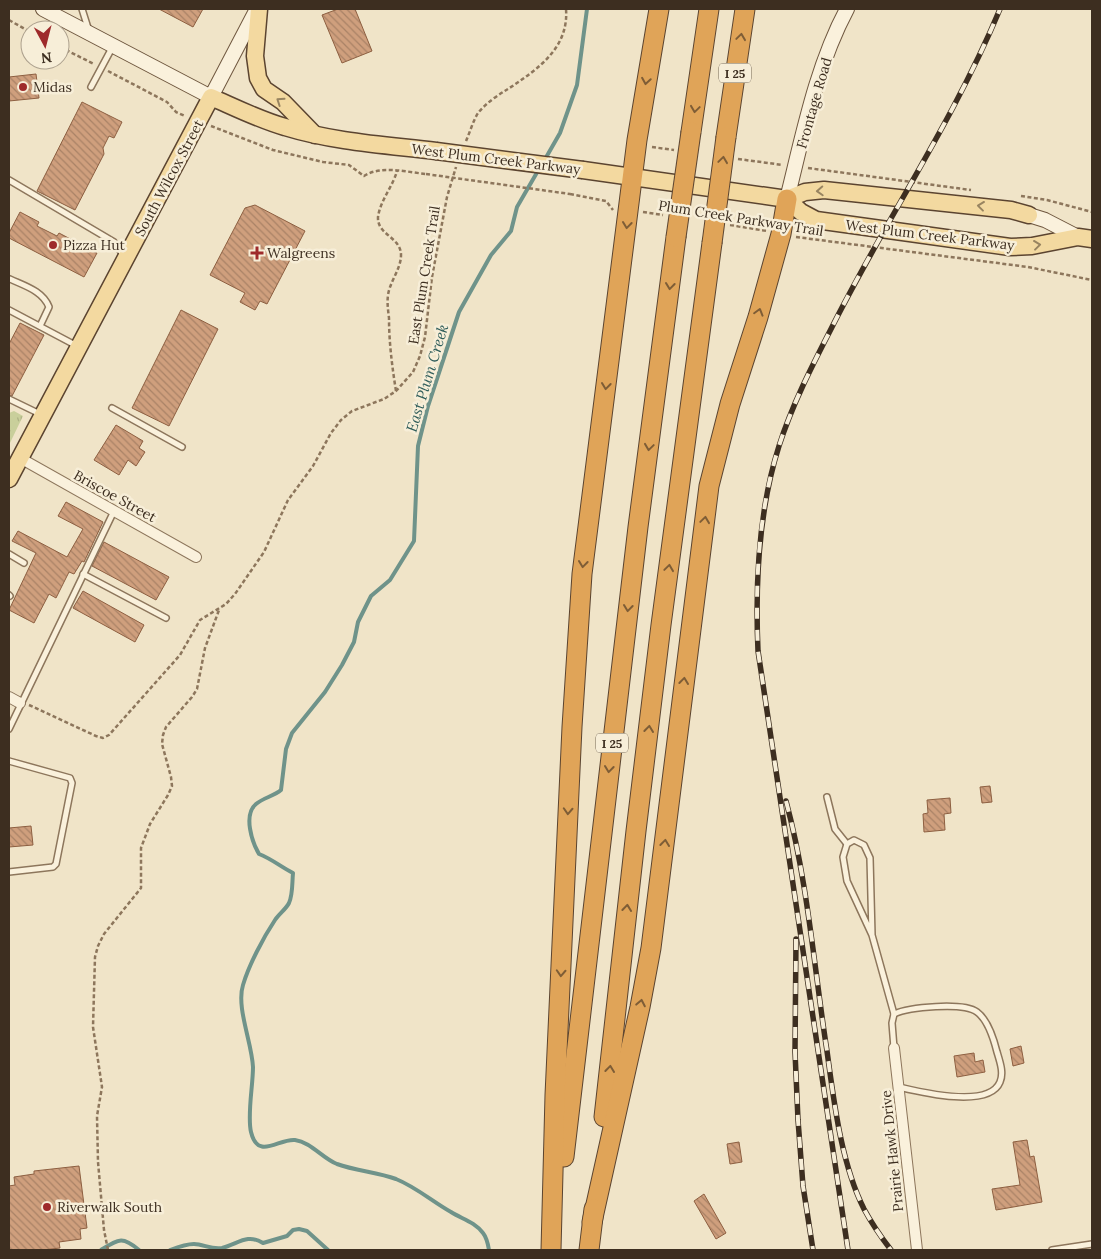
<svg xmlns="http://www.w3.org/2000/svg" width="1101" height="1259" font-family="Lora,serif">
	<style>
		.grass { fill: url(#grass-tufts) }
		.lines { fill: none; stroke-linecap: round; stroke-linejoin: round }
		.stream { stroke: #6f938a; stroke-width: 4 }
		.building { fill: url(#building-back-hatch); stroke: #8d5f41 }
		.lane-casing { stroke: #8d765c; stroke-width: 8 }
		.street-casing { stroke: #8d765c; stroke-width: 12 }
		.secondary-casing { stroke: #6f573f; stroke-width: 16 }
		.primary-casing { stroke: #5b4430; stroke-width: 19 }
		.highway-casing { stroke: #5b4430; stroke-width: 21 }
		.path { stroke: #8d765c; stroke-width: 2.5; stroke-dasharray: 4 2.5; stroke-linecap: butt }
		.lane { stroke: #faf1dc; stroke-width: 5 }
		.street { stroke: #faf1dc; stroke-width: 10 }
		.secondary { stroke: #faf1dc; stroke-width: 14 }
		.primary { stroke: #f3d9a0; stroke-width: 16 }
		.highway { stroke: #e0a458; stroke-width: 19 }
		.rail-casing { stroke: #3d2e20; stroke-width: 5.5 }
		.rail { stroke: #f7eed8; stroke-width: 4; stroke-dasharray: 11; stroke-linecap: butt }
		.primary-bridge-casing { stroke: #5b4430; stroke-width: 19; stroke-linecap: butt }
		.highway-bridge-casing { stroke: #5b4430; stroke-width: 21; stroke-linecap: butt }
		.path-bridge { stroke: #8d765c; stroke-width: 2.5; stroke-dasharray: 4 2.5; stroke-linecap: butt }
		.primary-bridge { stroke: #f3d9a0; stroke-width: 16 }
		.highway-bridge { stroke: #e0a458; stroke-width: 19 }
		.oneway { stroke: #7e5d36 }
		.oneway2 { stroke: #988460 }
		.poi-dot { fill: #9e2a2b; stroke: #f7eed8; stroke-width: 2 }
		.labels { text-anchor: middle; dominant-baseline: central; stroke-width: 5; stroke-linejoin: round; paint-order: stroke }
		.shield { fill: #f7eed8; stroke: #756857; stroke-width: 1 }
		.shield-label { font-size: 12px; font-weight: bold; fill: #3d2e20 }
		.poi-label { font-size: 14px; fill: #3d2e20; stroke: #f7eed8; text-anchor: start }
		.street-label { font-size: 14px; fill: #3d2e20; stroke: #f7eed8 }
		.water-label { font-size: 15px; font-style: italic; fill: #2f5d5a; stroke: #f7eed8 }
	</style>
	<defs>
		<pattern id="grass-tufts" width="24" height="20" patternUnits="userSpaceOnUse" patternTransform="scale(1.25)"><rect width="24" height="20" fill="#c9cf9b"/><path d="M3 7l-1-3M5 7V3M7 7l1-3M15 17l-1-3M17 17v-4M19 17l1-3" fill="none" stroke="#aeb285"/></pattern>
		<pattern id="building-back-hatch" width="6" height="6" patternUnits="userSpaceOnUse" patternTransform="scale(1.25)"><rect width="6" height="6" fill="#cf9f7d"/><path d="M-1 5l2 2M0 0l6 6M5-1l2 2" fill="none" stroke="#a98266"/></pattern>
	</defs>
	<rect width="100%" height="100%" fill="#f0e4c8"/>
	<polygon class="grass" points="14,411 23,416 9,445 9,413"/>
	<g class="lines">
		<g class="stream">
			<polyline points="544,161 560,133 577,85 587,9"/>
			<path d="M 101,1250 C 119,1239 122,1236 139,1250"/>
			<path d="M 170,1250 C 178,1247 186,1244 194,1244 C 203,1244 212,1250 222,1248 C 238,1244 247,1233 263,1243 L 287,1236 L 293,1230 L 299,1229 L 307,1231 L 328,1250"/>
			<path d="M 489,1250 C 488,1244 487,1238 483,1233 C 475,1222 462,1219 451,1212 C 433,1202 416,1187 396,1179 C 377,1172 356,1171 337,1164 C 322,1158 311,1142 295,1140 C 279,1138 258,1161 251,1132 C 247,1115 253,1086 253,1067 C 252,1043 236,1007 243,985 C 249,965 263,938 275,920 C 279,914 286,909 289,903 C 293,894 292,883 293,873 C 281,867 272,859 259,854 C 252,842 243,815 256,804 C 263,798 274,796 281,790 L 286,749 L 292,733 L 325,692 L 342,665 L 354,642 L 358,622 L 371,596 L 390,580 L 414,541 L 418,446 L 428,406 L 459,312 L 491,255 L 511,231 L 517,207 L 539,169"/>
		</g>
	</g>
	<g class="building">
		<polygon points="159,9 203,9 193,27"/>
		<polygon points="338,9 355,9 372,51 342,63 322,15"/>
		<polygon points="36,74 39,98 9,101 9,77"/>
		<polygon points="82,102 122,122 114,138 109,136 103,148 104,154 75,210 37,191"/>
		<polygon points="255,205 305,231 267,304 260,301 255,310 240,302 245,293 210,275 245,208"/>
		<polygon points="20,212 39,222 37,226 57,236 59,233 97,253 84,277 9,238 9,233"/>
		<polygon points="181,310 218,329 169,426 132,408"/>
		<polygon points="20,323 44,335 12,396 9,395 9,344"/>
		<polygon points="116,425 143,441 139,448 145,452 136,466 128,460 119,475 94,460"/>
		<polygon points="66,502 103,522 84,562 82,561 74,574 69,572 56,598 49,594 34,623 9,610 36,553 12,541 18,531 67,557 83,529 58,516"/>
		<polygon points="104,542 169,577 156,600 92,566"/>
		<polygon points="83,591 144,625 135,642 73,608"/>
		<polygon points="990,786 992,802 982,803 980,787"/>
		<polygon points="950,798 951,813 944,814 945,830 924,832 923,814 928,813 927,800"/>
		<polygon points="31,826 33,845 9,847 9,828"/>
		<polygon points="1021,1046 1024,1063 1013,1066 1010,1049"/>
		<polygon points="974,1053 975,1062 983,1060 985,1072 957,1077 954,1056"/>
		<polygon points="1027,1140 1030,1157 1034,1156 1042,1202 996,1210 992,1189 1020,1185 1013,1142"/>
		<polygon points="739,1142 742,1162 730,1164 727,1144"/>
		<polygon points="79,1166 87,1228 80,1229 81,1239 59,1242 60,1248 43,1250 9,1250 9,1186 15,1185 14,1177 34,1174 34,1171"/>
		<polygon points="704,1194 726,1233 716,1239 694,1201"/>
	</g>
	<g class="lines">
		<defs>
			<g id="lane">
				<polyline points="82,9 88,28"/>
				<polyline points="91,87 113,46"/>
				<polyline points="9,180 114,242 124,256"/>
				<path d="M 10,279 C 25,286 43,291 49,307 L 40,326"/>
				<polyline points="9,310 77,346"/>
				<polyline points="9,399 40,414"/>
				<polyline points="112,408 182,447"/>
				<polyline points="9,554 24,563"/>
				<polyline points="83,574 166,618"/>
				<polyline points="9,595 10,596"/>
				<polyline points="9,729 114,511"/>
				<polyline points="9,761 70,778 72,783 56,864 53,867 9,872"/>
				<polyline points="827,797 835,829 847,844"/>
				<polyline points="872,935 870,858 864,845 854,840 847,844 843,857 847,881 872,935 894,1014"/>
				<path d="M 894,1048 L 892,1023 L 894,1014 C 909,1007 963,1002 977,1012 C 988,1020 994,1040 997,1052 C 1000,1062 1004,1073 1000,1082 C 989,1109 920,1092 899,1087"/>
				<polyline points="1052,1250 1092,1244"/>
			</g>
			<g id="street">
				<polyline points="20,458 196,557"/>
				<polyline points="9,697 20,703"/>
				<polyline points="894,1048 917,1250"/>
			</g>
			<g id="secondary">
				<polyline points="43,9 211,97 257,9"/>
				<path d="M 787,199 C 803,135 816,67 847,9"/>
				<polyline points="1029,215 1045,220 1078,237"/>
			</g>
			<g id="primary">
				<polyline points="259,9 255,56 258,78 264,89 283,102 315,135"/>
				<polyline points="583,170 787,199 801,212 816,220 917,234 1010,247 1032,246 1078,237 1092,239"/>
				<polyline points="787,199 805,192 824,190 1011,210 1029,215"/>
				<path d="M 9,479 L 211,97 C 236,108 260,120 285,127 C 334,142 386,145 436,151"/>
			</g>
			<g id="highway">
				<polyline points="691,132 709,9"/>
				<polyline points="726,137 745,9"/>
				<polyline points="604,1117 636,831 661,625 712,243"/>
				<polyline points="564,1157 638,527 676,237"/>
				<polyline points="592,1222 640,1007 651,948 709,486 730,404 758,317 781,234 787,199"/>
				<polyline points="551,1250 555,1095 572,727 582,574 637,140 659,9"/>
				<polyline points="589,1250 594,1209"/>
			</g>
		</defs>
		<use href="#lane" class="lane-casing"/>
		<use href="#street" class="street-casing"/>
		<use href="#secondary" class="secondary-casing"/>
		<use href="#primary" class="primary-casing"/>
		<use href="#highway" class="highway-casing"/>
		<g class="path">
			<polyline points="9,20 30,32"/>
			<polyline points="60,47 94,64"/>
			<polyline points="108,71 167,102 176,112 185,116"/>
			<path d="M 211,126 L 273,150 L 323,162 L 349,165 L 364,176 C 381,165 406,172 426,174"/>
			<path d="M 466,141 C 470,132 473,121 478,113 C 486,103 498,95 508,89 C 538,69 569,48 566,9"/>
			<polyline points="652,147 674,150"/>
			<polyline points="738,159 783,165"/>
			<polyline points="808,168 971,190"/>
			<polyline points="570,194 606,201 613,210"/>
			<polyline points="1021,196 1047,200 1092,212"/>
			<polyline points="643,212 663,215"/>
			<polyline points="730,225 767,231"/>
			<polyline points="796,237 1028,267 1092,280"/>
			<path d="M 396,391 C 392,366 389,342 389,318 C 388,310 387,303 388,295 C 390,281 401,269 401,255 C 401,237 377,235 378,217 C 380,201 393,186 397,171"/>
			<polyline points="29,705 96,736 103,738 109,735 180,655 200,620 226,604 235,594 264,552 288,500 313,466 331,433 341,420 352,411 384,399 396,391 413,372 420,356 425,337 432,277 447,197 456,167"/>
			<polyline points="108,1250 104,1230 98,1162 97,1116 102,1087 93,1027 95,957 98,946 104,934 141,888 141,848 150,824 168,795 172,786 171,777 162,744 163,735 166,727 192,697 197,689 205,648 219,610"/>
		</g>
		<use href="#lane" class="lane"/>
		<use href="#street" class="street"/>
		<use href="#secondary" class="secondary"/>
		<use href="#primary" class="primary"/>
		<use href="#highway" class="highway"/>
		<defs>
			<g id="rail">
				<path d="M 786,801 C 808,883 814,968 827,1051 C 834,1102 841,1163 864,1209 C 872,1224 881,1237 891,1250"/>
				<polyline points="796,939 795,1052 798,1120 803,1186 813,1250"/>
				<path d="M 848,1250 L 758,651 C 755,583 758,512 779,446 C 792,405 812,366 831,329 C 885,221 954,120 1000,9"/>
			</g>
		</defs>
		<use href="#rail" class="rail-casing"/>
		<use href="#rail" class="rail"/>
		<defs>
			<polyline id="primary-bridge" points="436,151 583,170"/>
			<g id="highway-bridge">
				<polyline points="676,237 691,132"/>
				<polyline points="712,243 726,137"/>
			</g>
		</defs>
		<use href="#primary-bridge" class="primary-bridge-casing"/>
		<use href="#highway-bridge" class="highway-bridge-casing"/>
		<polyline class="path-bridge" points="426,174 570,194"/>
		<use href="#primary-bridge" class="primary-bridge"/>
		<use href="#highway-bridge" class="highway-bridge"/>
	</g>
	<defs><path id="oneway-chevron" d="M-2-3.5L2.5 0L-2 3.5" fill="none" stroke-width="1.6" stroke-linecap="round" stroke-linejoin="round" transform="scale(1.25)"/></defs>
	<g class="oneway">
		<use href="#oneway-chevron" transform="translate(741 37) rotate(-82)"/>
		<use href="#oneway-chevron" transform="translate(646 81) rotate(99)"/>
		<use href="#oneway-chevron" transform="translate(695 109) rotate(98)"/>
		<use href="#oneway-chevron" transform="translate(723 160) rotate(-82)"/>
		<use href="#oneway-chevron" transform="translate(627 225) rotate(97)"/>
		<use href="#oneway-chevron" transform="translate(670 286) rotate(97)"/>
		<use href="#oneway-chevron" transform="translate(759 312) rotate(-74)"/>
		<use href="#oneway-chevron" transform="translate(606 386) rotate(97)"/>
		<use href="#oneway-chevron" transform="translate(649 447) rotate(98)"/>
		<use href="#oneway-chevron" transform="translate(705 520) rotate(-82)"/>
		<use href="#oneway-chevron" transform="translate(583 564) rotate(97)"/>
		<use href="#oneway-chevron" transform="translate(669 568) rotate(-82)"/>
		<use href="#oneway-chevron" transform="translate(628 608) rotate(97)"/>
		<use href="#oneway-chevron" transform="translate(684 681) rotate(-83)"/>
		<use href="#oneway-chevron" transform="translate(649 729) rotate(-83)"/>
		<use href="#oneway-chevron" transform="translate(609 769) rotate(97)"/>
		<use href="#oneway-chevron" transform="translate(568 811) rotate(93)"/>
		<use href="#oneway-chevron" transform="translate(665 843) rotate(-83)"/>
		<use href="#oneway-chevron" transform="translate(627 908) rotate(-84)"/>
		<use href="#oneway-chevron" transform="translate(561 973) rotate(93)"/>
		<use href="#oneway-chevron" transform="translate(641 1003) rotate(-79)"/>
		<use href="#oneway-chevron" transform="translate(610 1069) rotate(-83)"/>
	</g>
	<g class="oneway2">
		<use href="#oneway-chevron" transform="translate(280 101) rotate(-146)"/>
		<use href="#oneway-chevron" transform="translate(820 191) rotate(177)"/>
		<use href="#oneway-chevron" transform="translate(981 206) rotate(-173)"/>
		<use href="#oneway-chevron" transform="translate(1037 245) rotate(-7)"/>
	</g>
	<g class="poi-dot">
		<circle cx="23" cy="87" r="5"/>
		<circle cx="53" cy="245" r="5"/>
		<path d="M254.5 245.5h5v5h5v5h-5v5h-5v-5h-5v-5h5z"/>
		<circle cx="47" cy="1207" r="5"/>
	</g>
	<g class="labels">
		<g class="shield">
			<rect x="719" y="63.5" width="32" height="19" rx="4"/>
			<rect x="596" y="733.5" width="32" height="19" rx="4"/>
		</g>
		<g class="shield-label">
			<text x="735" y="73">I 25</text>
			<text x="612" y="743">I 25</text>
		</g>
		<g class="poi-label">
			<text x="33" y="87">Midas</text>
			<text x="63" y="245">Pizza Hut</text>
			<text x="267" y="253">Walgreens</text>
			<text x="57" y="1207">Riverwalk South</text>
		</g>
		<g class="street-label">
			<text transform="translate(814 103) rotate(-74)">Frontage Road</text>
			<text transform="translate(496 159) rotate(7)">West Plum Creek Parkway</text>
			<text transform="translate(169 178) rotate(-62)">South Wilcox Street</text>
			<text transform="translate(741 218) rotate(9)">Plum Creek Parkway Trail</text>
			<text transform="translate(930 235) rotate(7)">West Plum Creek Parkway</text>
			<text transform="translate(424 275) rotate(-81)">East Plum Creek Trail</text>
			<text transform="translate(115 496) rotate(29)">Briscoe Street</text>
			<text transform="translate(892 1151) rotate(-96)">Prairie Hawk Drive</text>
		</g>
		<g class="water-label">
			<text transform="translate(427 378) rotate(-73)">East Plum Creek</text>
		</g>
	</g>
	<rect width="1101" height="1259" fill="none" stroke="#3d2e20" stroke-width="20"/>
	<g transform="translate(45 45) rotate(173)"><circle r="24" fill="#f7eed8" stroke="#ada18e"/>
	<path d="M0-4L9 19L0 12L-9 19Z" fill="#9e2a2b"/>
	<text y="-8" font-size="14" font-weight="bold" text-anchor="middle" fill="#3d2e20">N</text>
	</g>
</svg>
